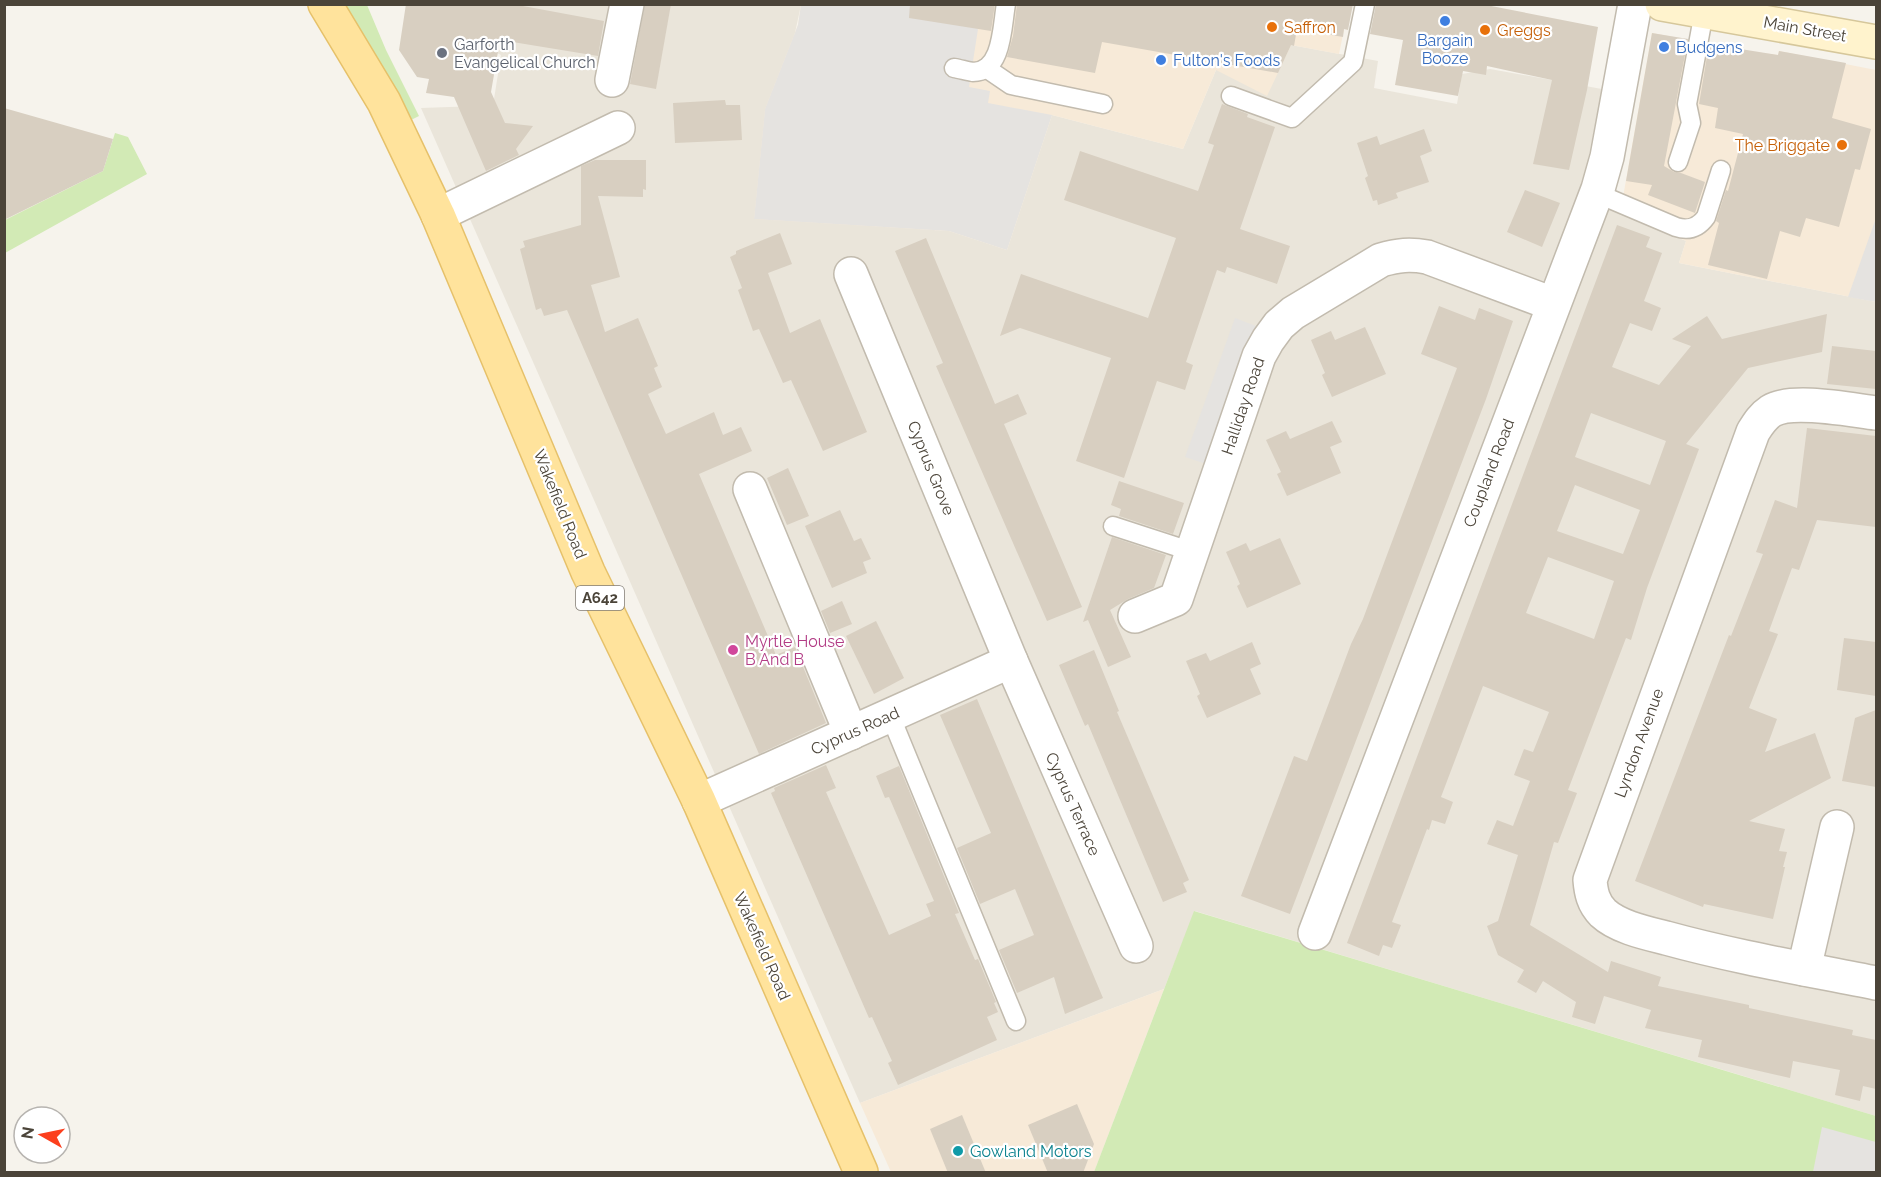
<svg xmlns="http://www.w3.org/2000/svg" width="1881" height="1177" font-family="Raleway,sans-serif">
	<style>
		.residential { fill: #eae5da }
		.commercial { fill: #f7ead8 }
		.green { fill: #d2eab5 }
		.parking { fill: #e5e3e0 }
		.building { fill: #d8cfc1; fill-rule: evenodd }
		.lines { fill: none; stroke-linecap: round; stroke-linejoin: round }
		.lane-casing { stroke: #c2bbae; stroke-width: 21 }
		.street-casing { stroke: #c2bbae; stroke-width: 36 }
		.secondary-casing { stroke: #d6c79b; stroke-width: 36 }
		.primary-casing { stroke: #e6c16a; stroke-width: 36 }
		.lane { stroke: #fff; stroke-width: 18 }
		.street { stroke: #fff; stroke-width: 33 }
		.secondary { stroke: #fff3cd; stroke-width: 33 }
		.primary { stroke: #ffe39c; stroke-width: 33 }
		.shop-dot { fill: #3f7fe0; stroke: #fff; stroke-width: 2 }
		.food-dot { fill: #e8710a; stroke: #fff; stroke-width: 2 }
		.worship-dot { fill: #6b7280; stroke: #fff; stroke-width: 2 }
		.hotel-dot { fill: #d1479c; stroke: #fff; stroke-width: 2 }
		.culture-dot { fill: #0f9aa8; stroke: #fff; stroke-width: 2 }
		.labels { text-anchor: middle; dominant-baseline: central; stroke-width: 4.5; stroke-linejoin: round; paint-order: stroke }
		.shield { fill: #fff; stroke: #817c74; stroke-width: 1.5 }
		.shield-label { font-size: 15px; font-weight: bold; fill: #4b4439 }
		.food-label { font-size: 16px; fill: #c56008; stroke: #fff; text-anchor: start }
		.street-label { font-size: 16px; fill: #4b4439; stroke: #fff }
		.shop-label { font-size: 16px; fill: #366cbe; stroke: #fff; text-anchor: start }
		.worship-label { font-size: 16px; fill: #5b616d; stroke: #fff; text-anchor: start }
		.hotel-label { font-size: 16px; fill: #b23c85; stroke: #fff; text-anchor: start }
		.culture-label { font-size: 16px; fill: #0d838f; stroke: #fff; text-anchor: start }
	</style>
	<rect width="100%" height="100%" fill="#f6f3ec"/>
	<polygon class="residential" points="505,5 801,5 755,218 949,231 1007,250 1052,115 1183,149 1216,70 1291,45 1378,61 1374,88 1457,104 1462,74 1490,69 1602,89 1587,165 1578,195 1686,241 1679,263 1876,302 1876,1116 1195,911 1164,989 860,1103 421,108 478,106 494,99 501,55 497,53"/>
	<g class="commercial">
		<polygon points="801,5 1349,5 1339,54 1291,45 1267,96 1216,70 1183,149 1052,115 1007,250 949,231 754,219 765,109 798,25"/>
		<polygon points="1652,33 1754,52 1778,55 1779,51 1876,70 1876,302 1679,263 1686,241 1620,214"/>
		<polygon points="1164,989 1094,1172 891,1172 860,1103"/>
	</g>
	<g class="green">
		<polygon points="344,5 367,5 386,50 419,116 411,120"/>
		<polygon points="115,133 128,137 147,174 5,253 5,220 103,171"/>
		<polygon points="1194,911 1876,1116 1876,1172 1094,1172"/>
	</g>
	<g class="parking">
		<polygon points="921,4 978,29 969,87 990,91 988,103 1052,115 1007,250 949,231 754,219 765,109 798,25 801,5"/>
		<polygon points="1876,218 1876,302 1848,297"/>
		<polygon points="1235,318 1261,328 1212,466 1185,457"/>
		<polygon points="1822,1127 1876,1142 1876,1172 1813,1172"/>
	</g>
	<g class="building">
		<polygon points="406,4 512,4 604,21 598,56 500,40 491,92 505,123 533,126 516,149 519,155 486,171 454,97 426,93 429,79 417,77 399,50"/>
		<polygon points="645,4 671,4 656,89 630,84"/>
		<polygon points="910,4 995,4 991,31 909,18"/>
		<polygon points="1017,4 1353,4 1348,30 1344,29 1343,37 1297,29 1294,46 1291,45 1278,73 1102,42 1095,73 1007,57 1013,36"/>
		<polygon points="1376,4 1481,4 1598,27 1587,90 1569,170 1533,164 1552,80 1487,66 1486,75 1463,71 1458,96 1395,85 1403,40 1370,34"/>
		<polygon points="1652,33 1688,39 1664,166 1674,172 1681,173 1705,182 1695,213 1648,195 1652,185 1626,181"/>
		<polygon points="1709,44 1778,55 1779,51 1846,63 1832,118 1871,129 1860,170 1855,169 1839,227 1806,218 1800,237 1780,231 1767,279 1708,265 1719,223 1716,221 1726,190 1728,191 1743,134 1715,128 1718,108 1699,104"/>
		<polygon points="725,100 726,105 740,105 742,140 675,143 673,103"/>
		<polygon points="1222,104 1248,114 1247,117 1275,127 1240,229 1290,246 1277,284 1227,267 1225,273 1217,270 1186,362 1193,365 1185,390 1157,381 1124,478 1076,461 1111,358 1020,328 1000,336 1021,274 1148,318 1176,238 1064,200 1074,170 1080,151 1198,191 1214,145 1208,143"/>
		<polygon points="4,108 113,139 103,171 4,220"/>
		<polygon points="1424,129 1432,151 1420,156 1429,182 1396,193 1398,198 1378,205 1377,200 1373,201 1365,178 1368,176 1357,143 1377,136 1380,145"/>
		<polygon points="595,160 646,160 646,190 643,189 643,197 598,196 620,277 591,285 605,332 638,318 658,366 654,368 662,387 648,394 666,434 714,412 723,435 741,427 752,451 699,474 776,655 795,647 826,723 759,754 567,310 544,316 541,308 536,310 520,249 525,247 523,241 581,225 581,166"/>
		<polygon points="1525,190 1560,203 1542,247 1507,232"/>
		<path d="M 1617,225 L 1650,237 L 1646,247 L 1662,253 L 1644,301 L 1661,308 L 1652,331 L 1630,323 L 1612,367 L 1659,385 L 1691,346 L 1672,339 L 1707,316 L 1722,339 L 1827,314 L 1822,352 L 1748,368 L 1686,444 L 1699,449 L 1647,588 L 1631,640 L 1626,638 L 1568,790 L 1577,793 L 1558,843 L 1554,842 L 1530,925 L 1608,972 L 1611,961 L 1661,977 L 1658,986 L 1749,1005 L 1749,1008 L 1853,1030 L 1852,1035 L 1876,1040 L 1876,1089 L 1863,1086 L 1860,1101 L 1835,1095 L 1840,1070 L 1793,1061 L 1790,1078 L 1698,1057 L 1702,1040 L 1645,1028 L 1651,1010 L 1604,996 L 1595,1024 L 1572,1017 L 1576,1002 L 1543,981 L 1536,993 L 1517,982 L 1524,970 L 1498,955 L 1487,926 L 1498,921 L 1518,855 L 1487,844 L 1497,820 L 1513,826 L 1530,781 L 1514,775 L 1524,749 L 1533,752 L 1549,712 L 1483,686 L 1441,797 L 1453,802 L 1445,824 L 1432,820 L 1429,830 L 1427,829 L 1392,922 L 1401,925 L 1392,948 L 1383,945 L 1379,956 L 1347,943 ZM 1591,413 L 1666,441 L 1650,485 L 1575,457 ZM 1575,485 L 1640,510 L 1623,554 L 1557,531 ZM 1548,557 L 1614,581 L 1594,639 L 1526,613 Z"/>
		<polygon points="780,233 792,264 768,273 790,333 820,319 867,432 823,451 791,380 783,383 759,329 753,331 738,290 742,288 730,257 736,254 736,251"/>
		<polygon points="926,238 995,404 1018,394 1027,414 1004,424 1082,607 1047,621 936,366 943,363 895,251"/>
		<polygon points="1439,306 1475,320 1479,308 1513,321 1486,399 1290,914 1241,896 1294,756 1307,761 1351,644 1363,619 1457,368 1421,354"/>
		<polygon points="1365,327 1386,374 1332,397 1322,375 1325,373 1311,340 1331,331 1335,340"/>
		<polygon points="1832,346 1876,351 1876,389 1827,384"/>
		<polygon points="1332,421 1342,442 1330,447 1341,473 1287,496 1277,474 1281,472 1266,440 1286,431 1290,439"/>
		<polygon points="1807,428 1876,436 1876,527 1817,520 1799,570 1792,568 1769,631 1778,634 1749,708 1777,719 1765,752 1815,733 1831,778 1749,821 1785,829 1779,851 1787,852 1783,867 1785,867 1773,919 1704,904 1703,907 1635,881 1729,635 1731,636 1763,554 1756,552 1775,500 1797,508"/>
		<polygon points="788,468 809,516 787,525 767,478"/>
		<polygon points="1119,481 1184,503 1173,534 1119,516 1121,509 1111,505"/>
		<polygon points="840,510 854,541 861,538 871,559 863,562 867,573 832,588 805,526"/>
		<polygon points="1112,537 1166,555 1154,588 1128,599 1110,610 1131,657 1108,667 1088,620 1083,622"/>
		<polygon points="1280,538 1301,584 1247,608 1237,586 1240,584 1226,552 1246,543 1250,551"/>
		<polygon points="842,601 852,624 830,633 821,611"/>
		<polygon points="876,621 904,678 874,694 846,636"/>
		<polygon points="1844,638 1876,642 1876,696 1837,690"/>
		<polygon points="1252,642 1261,664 1250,669 1261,694 1207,718 1197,696 1200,694 1186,661 1206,653 1210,661"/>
		<polygon points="1094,650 1119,711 1117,712 1189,880 1183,883 1187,892 1163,902 1088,724 1085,726 1059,665"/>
		<polygon points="977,699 1103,998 1065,1014 1054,977 1017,993 999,950 1034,935 1015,889 980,904 957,848 991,833 940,715"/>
		<polygon points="1876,710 1876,787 1842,781 1855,718"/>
		<polygon points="826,765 836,788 826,792 889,935 931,916 926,904 934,901 889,797 885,798 876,776 899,766 959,913 955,914 975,960 978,959 996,1002 994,1003 998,1012 987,1017 997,1040 898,1085 888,1063 892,1061 872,1017 869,1018 771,793 775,791 774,788"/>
		<polygon points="1077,1104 1094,1144 1083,1173 1048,1173 1028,1125"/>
		<polygon points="962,1115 986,1173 948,1173 930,1129"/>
	</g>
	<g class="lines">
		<defs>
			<g id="lane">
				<path d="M 954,68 C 960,69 967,71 973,72 C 1003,72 1002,25 1006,4"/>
				<polyline points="986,68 1011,85 1103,104"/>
				<polyline points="1231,96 1292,118 1353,62 1365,4"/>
				<polyline points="1678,162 1691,123 1687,104 1704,12"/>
				<path d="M 1596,193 L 1676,227 C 1688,231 1698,228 1706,217 L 1721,170"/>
				<polyline points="1113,526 1193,552"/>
				<polyline points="890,715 1016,1021"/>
			</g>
			<g id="street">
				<polyline points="612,80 627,4"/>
				<polyline points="438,215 618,128"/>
				<polyline points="851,274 1011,661 1136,946"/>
				<path d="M 1876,413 C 1851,410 1792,398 1771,411 C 1762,417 1758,424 1753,432 L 1590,880 C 1591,892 1593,903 1603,913 C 1618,927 1646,933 1666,938 C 1735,957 1806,969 1876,983"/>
				<polyline points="750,489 851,733"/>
				<path d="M 1135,616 L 1176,599 L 1259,356 L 1268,340 L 1279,325 L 1293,313 L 1381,260 C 1398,255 1410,254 1427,257 L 1553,304"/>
				<polyline points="699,801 1011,661"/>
				<polyline points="1315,933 1598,189 1607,157 1635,4"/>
				<polyline points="1804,969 1837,827"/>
			</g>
			<polyline id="secondary" points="1662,4 1876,42"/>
			<polyline id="primary" points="325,4 384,102 438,215 588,572 699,801 861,1172"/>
		</defs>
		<use href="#lane" class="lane-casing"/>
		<use href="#street" class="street-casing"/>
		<use href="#secondary" class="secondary-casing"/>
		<use href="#primary" class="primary-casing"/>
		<use href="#lane" class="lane"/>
		<use href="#street" class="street"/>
		<use href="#secondary" class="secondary"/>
		<use href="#primary" class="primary"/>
	</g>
	<g class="shop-dot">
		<circle cx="1445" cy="21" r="6"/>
		<circle cx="1664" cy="47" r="6"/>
		<circle cx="1161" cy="60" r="6"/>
	</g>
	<g class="food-dot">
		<circle cx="1272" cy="27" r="6"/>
		<circle cx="1485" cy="30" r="6"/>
		<circle cx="1842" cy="145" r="6"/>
	</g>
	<circle class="worship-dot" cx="442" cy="53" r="6"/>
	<circle class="hotel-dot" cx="733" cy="650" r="6"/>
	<circle class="culture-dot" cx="958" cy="1151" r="6"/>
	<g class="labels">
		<rect class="shield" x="576" y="586" width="48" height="24" rx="4.5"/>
		<g class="shield-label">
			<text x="600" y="598">A642</text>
		</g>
		<g class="food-label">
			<text x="1284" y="27">Saffron</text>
			<text x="1497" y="30">Greggs</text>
			<text x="1830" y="145" text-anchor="end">The Briggate</text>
		</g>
		<g class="street-label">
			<text transform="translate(1805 29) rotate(10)">Main Street</text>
			<text transform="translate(1243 406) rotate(-71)">Halliday Road</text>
			<text transform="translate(931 468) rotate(68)">Cyprus Grove</text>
			<text transform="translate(1489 473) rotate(-69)">Coupland Road</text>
			<text transform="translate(560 504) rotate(68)">Wakefield Road</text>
			<text transform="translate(855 731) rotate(-24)">Cyprus Road</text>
			<text transform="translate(1639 743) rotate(-70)">Lyndon Avenue</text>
			<text transform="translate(1073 804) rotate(66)">Cyprus Terrace</text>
			<text transform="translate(762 946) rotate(66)">Wakefield Road</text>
		</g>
		<g class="shop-label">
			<text x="1445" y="40" text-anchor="middle">Bargain<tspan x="1445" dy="18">Booze</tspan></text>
			<text x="1676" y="47">Budgens</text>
			<text x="1173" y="60">Fulton's Foods</text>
		</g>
		<g class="worship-label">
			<text x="454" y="44">Garforth<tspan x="454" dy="18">Evangelical Church</tspan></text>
		</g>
		<g class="hotel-label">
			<text x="745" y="641">Myrtle House<tspan x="745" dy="18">B And B</tspan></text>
		</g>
		<g class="culture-label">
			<text x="970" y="1151">Gowland Motors</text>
		</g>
	</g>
	<rect width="1881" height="1177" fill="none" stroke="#4b4439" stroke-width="12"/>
	<g transform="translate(42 1135) rotate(279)"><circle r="28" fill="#ffffff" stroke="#b7b4b0" stroke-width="1.5"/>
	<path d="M0-4.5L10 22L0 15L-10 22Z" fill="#fc3f1d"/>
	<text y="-9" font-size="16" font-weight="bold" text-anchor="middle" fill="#4b4439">N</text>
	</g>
</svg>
